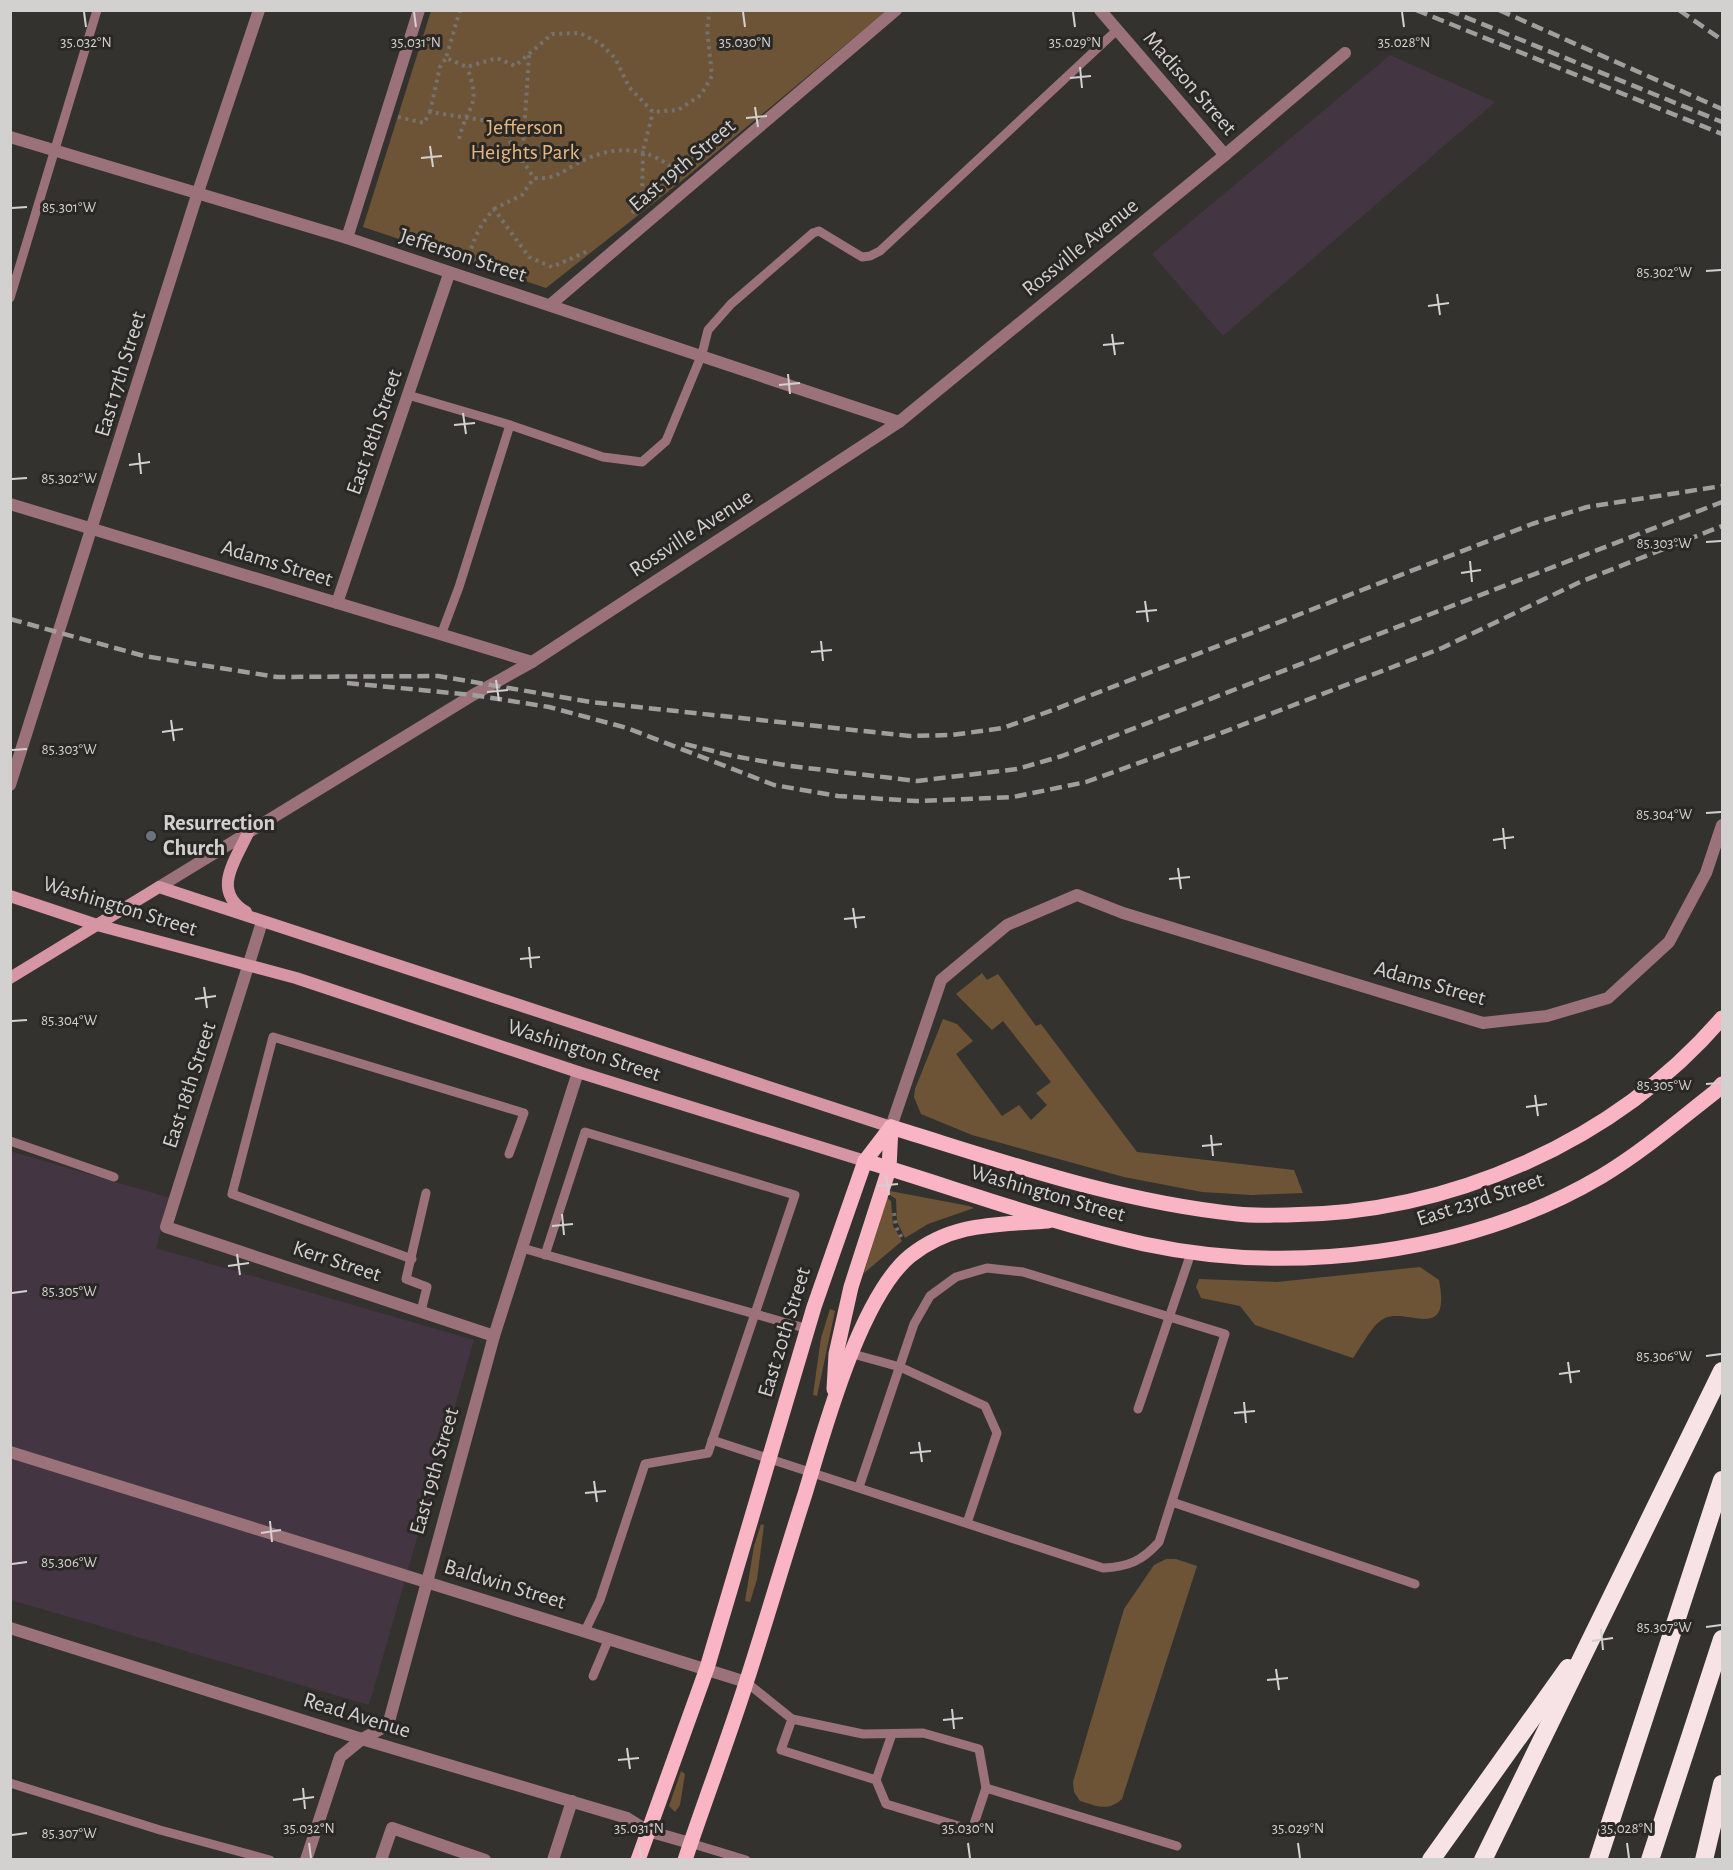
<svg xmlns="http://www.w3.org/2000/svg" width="1733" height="1870" font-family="'Alegreya Sans',sans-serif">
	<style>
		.industrial { fill: #433541 }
		.green { fill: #6e5436 }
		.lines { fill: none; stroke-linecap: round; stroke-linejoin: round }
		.path { stroke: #74726f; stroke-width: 4; stroke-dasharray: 3 4.5; stroke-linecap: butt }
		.lane { stroke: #9b727a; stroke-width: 9 }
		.street { stroke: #9b727a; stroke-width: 12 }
		.secondary { stroke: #d595a2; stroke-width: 12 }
		.primary { stroke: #f9b5c3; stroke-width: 15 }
		.highway { stroke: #f7e2e6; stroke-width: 18 }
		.rail { stroke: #a19f9d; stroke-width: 4.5; stroke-dasharray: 12 6; stroke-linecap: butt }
		.ticks { fill: none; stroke: #d3d1cf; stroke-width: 2 }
		.worship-dot { fill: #6b7280; stroke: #2a2825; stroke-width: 2 }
		.labels { text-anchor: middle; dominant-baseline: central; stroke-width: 6; stroke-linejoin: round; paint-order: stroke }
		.street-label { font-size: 22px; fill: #d3d1cf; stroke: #2a2825 }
		.park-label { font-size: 22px; fill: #e6b782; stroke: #2a2825 }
		.poi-label { font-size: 22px; font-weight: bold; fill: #d3d1cf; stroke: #2a2825; text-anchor: start }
		.ticks-label { font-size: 15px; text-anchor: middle; fill: #d3d1cf; stroke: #2a2825; stroke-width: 6; stroke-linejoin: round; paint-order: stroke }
	</style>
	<rect width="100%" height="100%" fill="#34322f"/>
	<g class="industrial">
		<polygon points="1390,55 1495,102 1223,336 1152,254"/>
		<polygon points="10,1151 170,1198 156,1248 474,1340 369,1705 11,1600"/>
	</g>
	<g class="green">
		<polygon points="431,11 886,11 684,179 546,288 363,227"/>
		<polygon points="982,973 987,980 998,974 1036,1026 1041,1024 1137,1152 1294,1170 1303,1193 1251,1195 1202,1192 1124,1177 972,1135 921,1114 914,1097 915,1089 943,1019 957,1024 973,1041 956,1054 1002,1116 1019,1105 1031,1120 1047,1105 1036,1093 1051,1082 1003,1021 992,1030 956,994"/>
		<polygon points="890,1191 969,1206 974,1208 928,1224 905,1238 897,1222 896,1199 887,1193"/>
		<polygon points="887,1198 891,1201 893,1226 902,1241 864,1273"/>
		<path d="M 1420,1267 L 1439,1280 C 1451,1343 1410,1308 1385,1318 C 1372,1324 1362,1346 1353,1358 L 1255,1325 L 1240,1306 L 1201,1298 L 1196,1287 L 1199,1279 L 1277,1282 Z"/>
		<polygon points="830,1309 835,1311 817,1396 813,1395 821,1338"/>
		<polygon points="761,1524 764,1525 757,1579 750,1602 745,1601 754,1546"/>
		<path d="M 1166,1559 L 1176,1559 L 1197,1566 L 1122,1799 C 1108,1812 1097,1806 1080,1801 L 1074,1792 L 1073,1782 L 1124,1609 L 1154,1565 Z"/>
		<polygon points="681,1771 685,1774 680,1805 675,1812 669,1806"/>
	</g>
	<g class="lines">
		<g class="path">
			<polyline points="460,10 446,58 467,67 497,58 515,66 552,34 580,33 601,44 615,58 629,87 653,112 678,110 701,95 712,76 707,29 710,10"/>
			<polyline points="430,112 440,67 446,58"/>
			<path d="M 398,117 L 424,123 L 430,112 L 488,121 L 505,134 L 534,178 C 558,180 564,169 584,160 C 621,143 653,148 681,176"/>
			<path d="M 459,139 C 468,102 482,108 467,67"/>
			<polyline points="522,163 529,55"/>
			<polyline points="494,209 522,195 534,178"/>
			<polyline points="632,213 642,199 643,151 653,112"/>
			<path d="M 467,263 C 473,241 478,227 494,209 L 529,257 L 552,267 L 588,251"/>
			<polyline points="894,1213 896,1227 903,1240"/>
		</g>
		<g class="lane">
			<polyline points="10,298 97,10"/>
			<polyline points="408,395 510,425"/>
			<polyline points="441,635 459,587 510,425 603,457 642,462 666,441 702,354 708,330 731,304 813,233 819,231 862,257 870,256 880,251 1117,30"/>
			<polyline points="10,1141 114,1177"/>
			<polyline points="522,1248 808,1329"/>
			<polyline points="545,1255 585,1132 795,1195 708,1453 645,1464 600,1600 585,1631"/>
			<polyline points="412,1259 232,1194 273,1037 524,1113 509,1154"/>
			<polyline points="421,1311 427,1287 406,1279 426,1193"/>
			<polyline points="853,1354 900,1367 985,1406 997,1433 967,1523"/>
			<polyline points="1138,1409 1192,1250"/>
			<path d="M 712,1440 L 1103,1568 C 1128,1567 1142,1561 1159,1542 L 1225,1334 L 1023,1272 L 987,1268 L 956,1277 L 930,1296 L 914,1324 L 859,1487"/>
			<polyline points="1172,1502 1415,1584"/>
			<polyline points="593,1676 609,1638"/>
			<polyline points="746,1682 792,1719 781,1750 876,1780 886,1804 972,1830 986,1788 1177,1846"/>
			<polyline points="792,1719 863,1734 923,1733 979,1749 986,1788"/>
			<polyline points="876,1780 892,1734"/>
			<polyline points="10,1783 160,1830 270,1860"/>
			<polyline points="690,1843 746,1860"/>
		</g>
		<g class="street">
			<polyline points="1100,10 1225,155"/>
			<polyline points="10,137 347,238 899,422"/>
			<polyline points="347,238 419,10"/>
			<polyline points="550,305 896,10"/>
			<polyline points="10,504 532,662"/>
			<polyline points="337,603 449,274"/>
			<polyline points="10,785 197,195 259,10"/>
			<polyline points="159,887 473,695 532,662 899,422 1225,155 1345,53"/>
			<polyline points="262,922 166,1227 494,1336"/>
			<polyline points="891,1127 941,980 1007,925 1077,895 1123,913 1483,1023 1547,1016 1608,998 1669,942 1706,873 1722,825"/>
			<polyline points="10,1452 746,1682"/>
			<polyline points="10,1628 365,1740 627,1818 648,1831 690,1843"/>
			<polyline points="306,1860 340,1757 362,1739 388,1725 494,1336 578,1072"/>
			<polyline points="381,1860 392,1828 485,1860"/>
			<polyline points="553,1860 572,1801"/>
		</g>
		<g class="secondary">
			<polyline points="10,896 97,925 296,978 578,1072 865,1161"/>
			<path d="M 246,912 C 211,891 235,861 248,833"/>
			<polyline points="10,978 159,887 891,1127"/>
		</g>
		<g class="primary">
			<path d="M 891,1127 C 1005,1162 1118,1202 1237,1214 C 1253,1216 1270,1215 1287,1215 C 1450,1214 1615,1142 1722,1018"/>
			<path d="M 865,1161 C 958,1189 1050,1223 1144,1244 C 1293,1276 1470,1254 1602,1176 C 1642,1152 1678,1121 1715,1092 L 1722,1084"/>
			<polyline points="834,1389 836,1354 851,1287 889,1169 891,1127"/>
			<polyline points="638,1860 707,1668 814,1307 865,1161 891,1127"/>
			<path d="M 685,1860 C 705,1800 728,1740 747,1680 C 767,1618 785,1556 805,1494 C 824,1431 860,1297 910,1256 C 953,1222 996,1225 1048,1221"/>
		</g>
		<g class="highway">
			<polyline points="1431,1860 1568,1668"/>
			<polyline points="1483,1860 1722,1371"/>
			<polyline points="1598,1860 1722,1480"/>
			<polyline points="1650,1860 1722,1639"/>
			<polyline points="1704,1860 1722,1784"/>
		</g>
		<g class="rail">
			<polyline points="1416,10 1722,134"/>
			<polyline points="1448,10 1722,122"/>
			<polyline points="1499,10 1722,109"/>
			<polyline points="1679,10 1722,40"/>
			<polyline points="10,619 144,656 277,677 438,676 591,702 910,736 952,735 1003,728 1053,710 1532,524 1587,507 1722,486"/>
			<polyline points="347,683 473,695 549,707 627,728 774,785 838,796 916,801 1013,797 1086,782 1208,738 1442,648 1580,582 1722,526"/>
			<polyline points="685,744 733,756 790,766 917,781 1017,769 1062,756 1722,502"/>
		</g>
	</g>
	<path class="ticks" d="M 84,12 L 86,27M 414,12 L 416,27M 743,12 L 745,27M 1073,12 L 1075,27M 1402,12 L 1404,27M 1080,67 L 1082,88M 1070,78 L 1091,76M 755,107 L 758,127M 746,118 L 767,116M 430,146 L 433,167M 421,158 L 442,156M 12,208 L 27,207M 1706,271 L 1721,270M 1437,294 L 1440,315M 1428,306 L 1449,303M 1112,334 L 1115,355M 1103,345 L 1124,343M 788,374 L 790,394M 779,385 L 800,383M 463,413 L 466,434M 454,425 L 475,423M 139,453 L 141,474M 129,465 L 150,462M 12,479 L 27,478M 1706,542 L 1721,541M 1470,561 L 1472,582M 1461,573 L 1481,570M 1145,601 L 1148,622M 1136,612 L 1157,610M 821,641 L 823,661M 811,652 L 832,650M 496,680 L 499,701M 487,692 L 508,690M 171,720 L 174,741M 162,732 L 183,729M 12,750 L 27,749M 1706,813 L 1721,812M 1503,828 L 1505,849M 1493,840 L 1514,837M 1178,868 L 1181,889M 1169,879 L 1190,877M 853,908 L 856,928M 844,919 L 865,917M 529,947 L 531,968M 520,959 L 540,957M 204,987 L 207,1008M 195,999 L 216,996M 12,1021 L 27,1020M 1706,1084 L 1721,1083M 1535,1095 L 1538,1116M 1526,1107 L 1547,1104M 1211,1135 L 1213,1156M 1202,1146 L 1222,1144M 886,1175 L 889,1195M 877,1186 L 898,1184M 562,1214 L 564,1235M 552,1226 L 573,1224M 237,1254 L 240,1275M 228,1266 L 249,1263M 12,1293 L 27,1291M 1706,1356 L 1721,1354M 1568,1362 L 1571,1383M 1559,1374 L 1580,1371M 1244,1402 L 1246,1423M 1234,1413 L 1255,1411M 919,1442 L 922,1462M 910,1453 L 931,1451M 594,1481 L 597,1502M 585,1493 L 606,1491M 270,1521 L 272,1542M 261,1533 L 281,1530M 12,1564 L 27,1562M 1706,1627 L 1721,1625M 1601,1629 L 1603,1650M 1592,1641 L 1613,1638M 1276,1669 L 1279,1690M 1267,1680 L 1288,1678M 952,1709 L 954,1729M 943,1720 L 963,1718M 627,1748 L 630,1769M 618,1760 L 639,1758M 303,1788 L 305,1809M 293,1800 L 314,1797M 12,1835 L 27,1833M 309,1843 L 311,1858M 639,1843 L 641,1858M 968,1843 L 970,1858M 1298,1843 L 1300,1858M 1627,1843 L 1629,1858"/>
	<circle class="worship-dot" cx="151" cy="836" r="6"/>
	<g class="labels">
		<g class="street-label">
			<text transform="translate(1190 83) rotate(49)">Madison Street</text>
			<text transform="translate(682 165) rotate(-40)">East 19th Street</text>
			<text transform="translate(1080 247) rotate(-39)">Rossville Avenue</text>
			<text transform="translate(463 255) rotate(18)">Jefferson Street</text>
			<text transform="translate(120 374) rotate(-73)">East 17th Street</text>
			<text transform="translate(374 432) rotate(-71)">East 18th Street</text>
			<text transform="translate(691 533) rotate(-33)">Rossville Avenue</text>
			<text transform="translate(277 563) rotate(17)">Adams Street</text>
			<text transform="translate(120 906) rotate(17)">Washington Street</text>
			<text transform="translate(1430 983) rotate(16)">Adams Street</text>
			<text transform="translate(584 1050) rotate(18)">Washington Street</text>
			<text transform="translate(189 1085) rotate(-72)">East 18th Street</text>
			<text transform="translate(1048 1193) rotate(16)">Washington Street</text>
			<text transform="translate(1480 1199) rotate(-18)">East 23rd Street</text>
			<text transform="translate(337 1261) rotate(18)">Kerr Street</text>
			<text transform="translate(784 1332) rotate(-73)">East 20th Street</text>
			<text transform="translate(434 1471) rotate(-74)">East 19th Street</text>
			<text transform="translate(505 1584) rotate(17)">Baldwin Street</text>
			<text transform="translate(357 1715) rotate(17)">Read Avenue</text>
		</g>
		<g class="park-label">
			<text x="525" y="127">Jefferson<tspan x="525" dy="25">Heights Park</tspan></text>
		</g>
		<g class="poi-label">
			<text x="163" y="823">Resurrection<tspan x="163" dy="25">Church</tspan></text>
		</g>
	</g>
	<g class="ticks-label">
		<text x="86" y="47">35.032°N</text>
		<text x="416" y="47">35.031°N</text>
		<text x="745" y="47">35.030°N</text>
		<text x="1075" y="47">35.029°N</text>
		<text x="1404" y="47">35.028°N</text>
		<text x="69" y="212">85.301°W</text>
		<text x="1664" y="277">85.302°W</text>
		<text x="69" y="483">85.302°W</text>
		<text x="1664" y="548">85.303°W</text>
		<text x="69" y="754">85.303°W</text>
		<text x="1664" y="819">85.304°W</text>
		<text x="69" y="1025">85.304°W</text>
		<text x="1664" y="1090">85.305°W</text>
		<text x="69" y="1296">85.305°W</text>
		<text x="1664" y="1361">85.306°W</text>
		<text x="69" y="1567">85.306°W</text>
		<text x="1664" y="1632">85.307°W</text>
		<text x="309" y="1833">35.032°N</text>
		<text x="639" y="1833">35.031°N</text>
		<text x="968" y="1833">35.030°N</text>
		<text x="1298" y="1833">35.029°N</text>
		<text x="1627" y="1833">35.028°N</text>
		<text x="69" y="1838">85.307°W</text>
	</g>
	<rect width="1733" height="1870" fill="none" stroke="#d3d1cf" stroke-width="24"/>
</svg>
